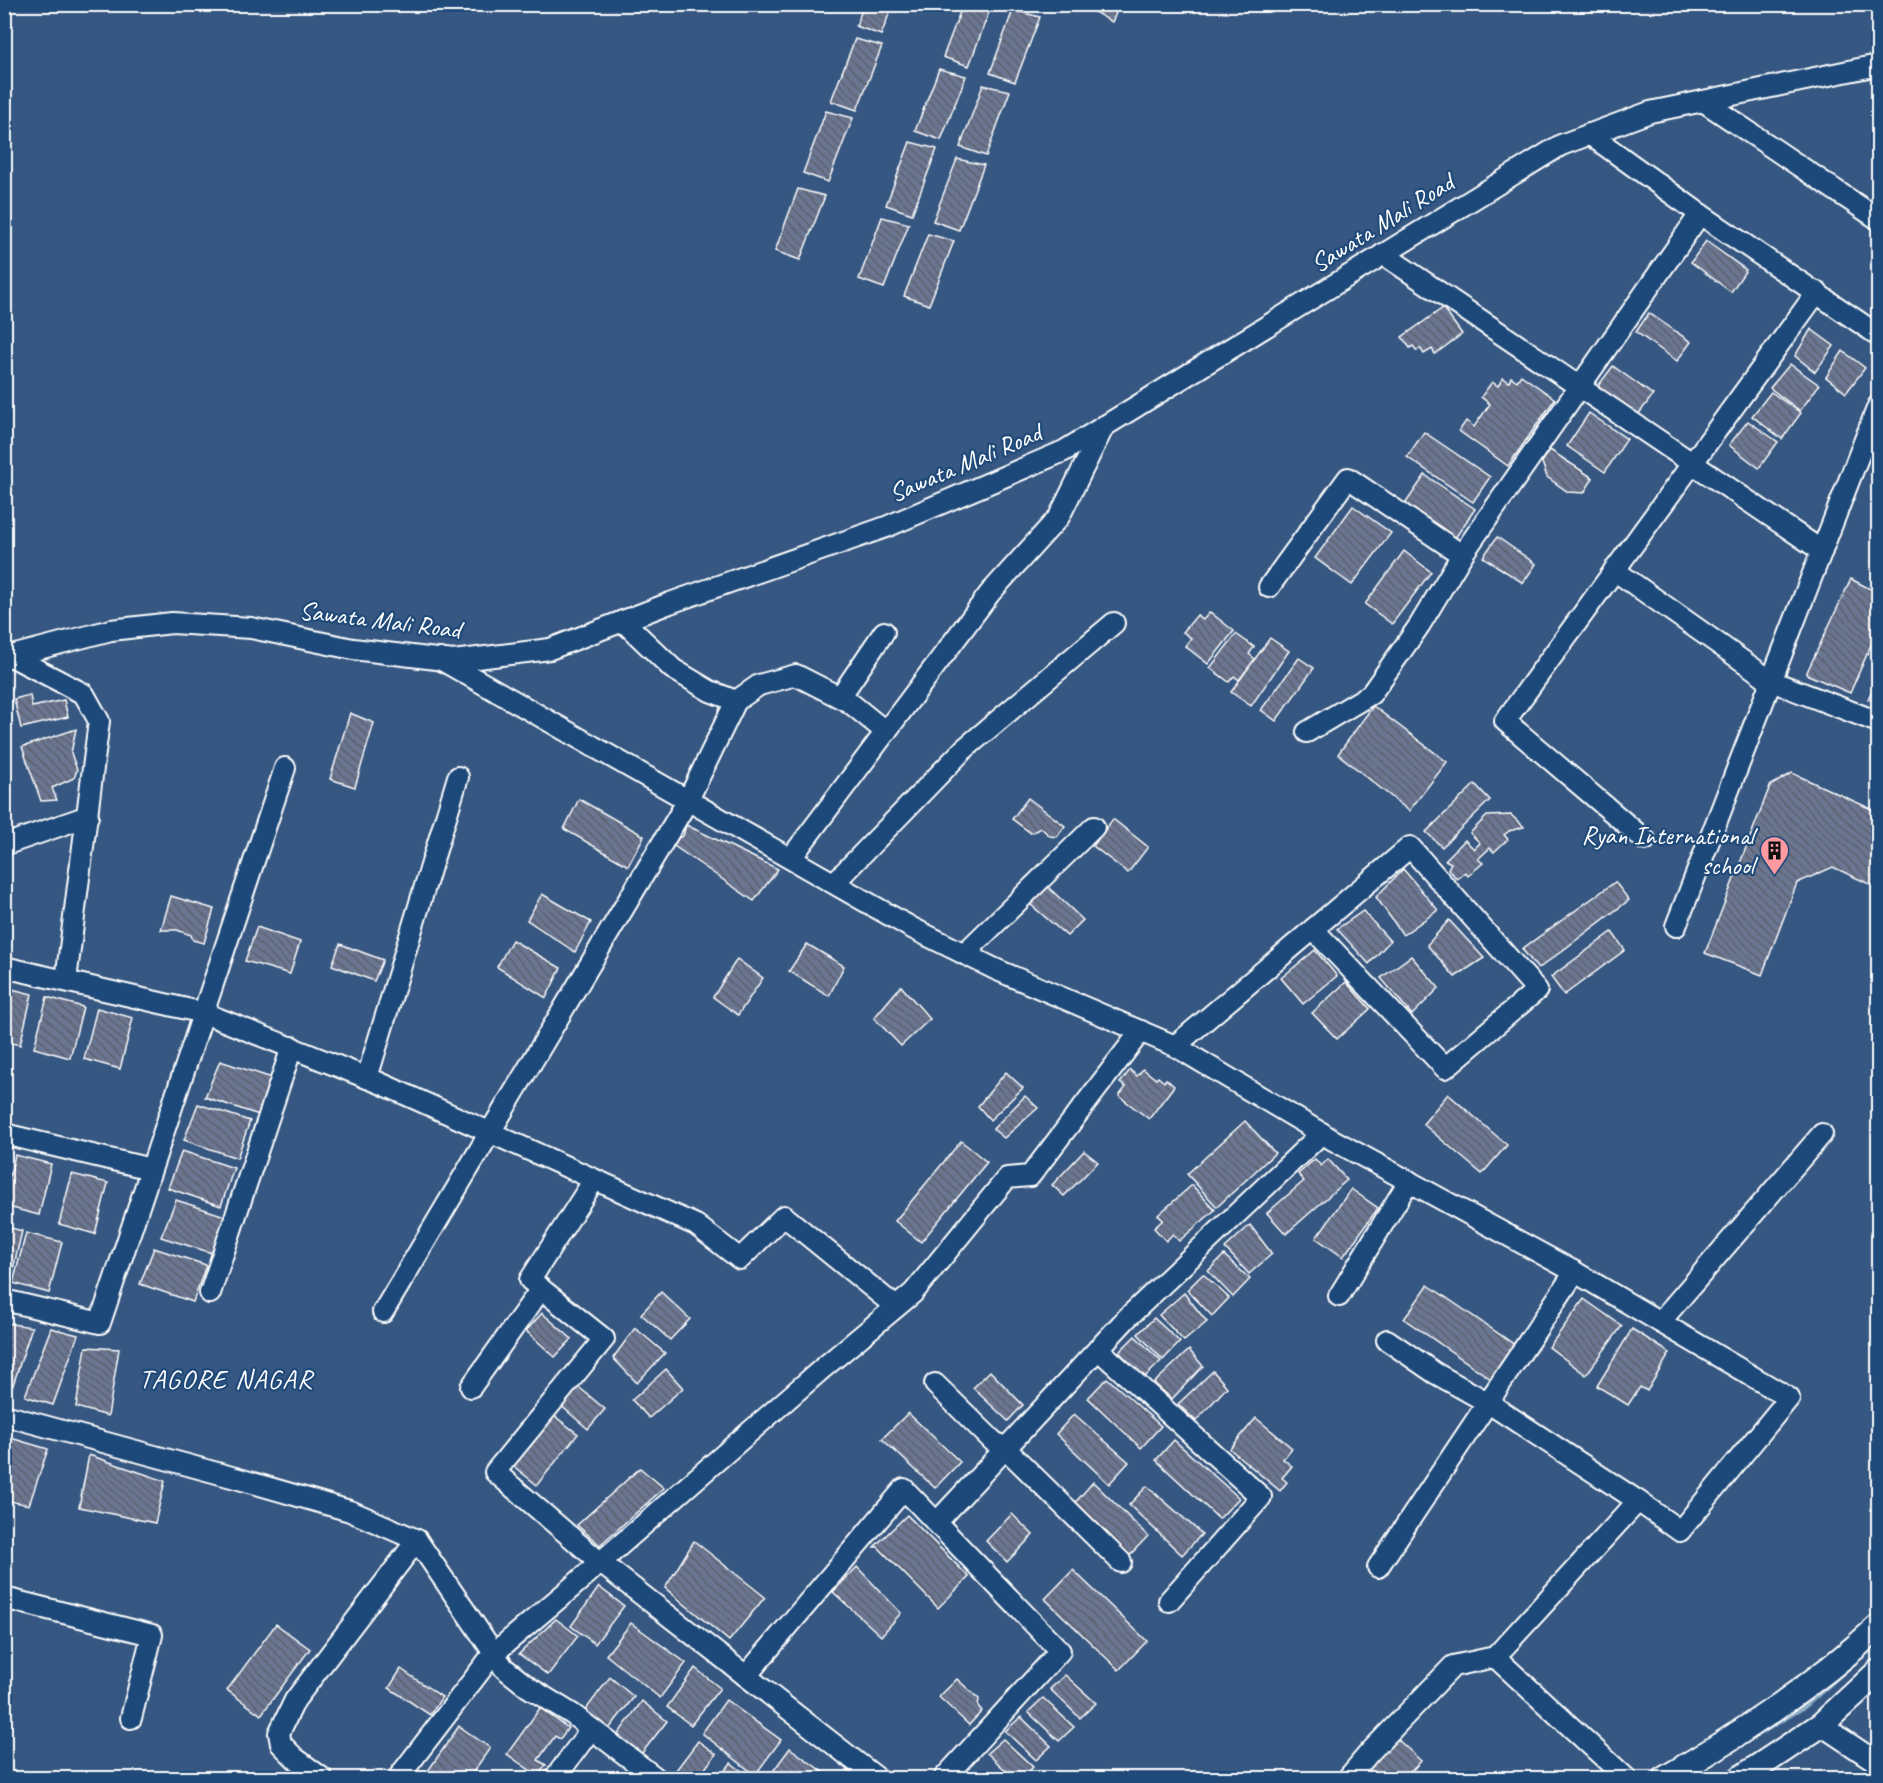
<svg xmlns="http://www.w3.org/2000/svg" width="1883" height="1783" font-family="Caveat,sans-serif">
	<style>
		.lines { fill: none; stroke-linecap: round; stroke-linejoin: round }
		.stream { stroke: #8fadc7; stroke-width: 5 }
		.building { fill: url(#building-back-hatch); stroke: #fff; stroke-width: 1.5 }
		.minor-casing { stroke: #fff; stroke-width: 24 }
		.major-casing { stroke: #fff; stroke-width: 28 }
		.minor { stroke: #1f4a7a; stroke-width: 20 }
		.major { stroke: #1f4a7a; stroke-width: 24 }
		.labels { text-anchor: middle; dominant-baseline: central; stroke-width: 4.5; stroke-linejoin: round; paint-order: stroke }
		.street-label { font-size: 26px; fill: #fff; stroke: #1f4a7a }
		.poi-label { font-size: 26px; fill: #fff; stroke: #1f4a7a; text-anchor: end }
		.neighbourhood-label { font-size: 27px; letter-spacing: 1.5px; fill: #fff; stroke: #1f4a7a }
	</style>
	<defs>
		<pattern id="building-back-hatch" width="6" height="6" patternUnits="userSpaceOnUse" patternTransform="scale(1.5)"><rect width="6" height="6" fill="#6b7691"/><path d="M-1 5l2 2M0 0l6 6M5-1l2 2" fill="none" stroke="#5c616e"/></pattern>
	</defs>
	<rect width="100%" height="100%" fill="#365781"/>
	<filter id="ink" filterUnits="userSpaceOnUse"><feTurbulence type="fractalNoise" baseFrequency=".0167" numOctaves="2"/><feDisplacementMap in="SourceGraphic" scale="12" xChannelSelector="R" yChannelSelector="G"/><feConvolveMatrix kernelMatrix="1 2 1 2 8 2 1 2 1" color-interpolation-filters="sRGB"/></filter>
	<g filter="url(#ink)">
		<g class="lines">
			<polyline class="stream" points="1757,1735 1805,1706 1848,1668"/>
		</g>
		<g class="building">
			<polygon points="864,4 893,4 881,35 856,26"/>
			<polygon points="963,4 992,4 969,66 943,57"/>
			<polygon points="1091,4 1120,4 1112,22 1089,9"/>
			<polygon points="1013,10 1040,17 1015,82 990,73"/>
			<polygon points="855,39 882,46 857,110 831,101"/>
			<polygon points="939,69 966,76 941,140 915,131"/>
			<polygon points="983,85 1010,91 986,156 960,147"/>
			<polygon points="826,111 853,118 828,182 803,173"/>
			<polygon points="910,142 937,149 912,214 886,205"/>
			<polygon points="957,159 984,165 959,230 933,221"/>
			<polygon points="798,189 825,196 800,260 775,251"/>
			<polygon points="882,217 909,224 884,288 859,279"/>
			<polygon points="928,234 954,241 929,305 904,296"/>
			<polygon points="1706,241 1746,270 1731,292 1691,262"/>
			<polygon points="1443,308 1462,334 1435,354 1432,349 1424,354 1420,348 1417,351 1413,346 1410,348 1402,337"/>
			<polygon points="1649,313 1691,342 1677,361 1636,332"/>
			<polygon points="1811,329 1834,346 1815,372 1795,356"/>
			<polygon points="1843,351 1865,368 1846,393 1826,377"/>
			<polygon points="1790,364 1819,385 1800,411 1770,388"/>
			<polygon points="1613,366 1653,395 1638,415 1598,386"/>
			<polygon points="1521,375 1555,399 1508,466 1459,431 1466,421 1474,427 1490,404 1481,397 1492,382 1498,386 1503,378 1509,382 1511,377 1517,381"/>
			<polygon points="1771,392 1801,413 1782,439 1752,416"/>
			<polygon points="1589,413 1627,439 1605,472 1567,446"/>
			<polygon points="1748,421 1778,442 1759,468 1729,445"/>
			<polygon points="1424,432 1490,477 1473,502 1407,457"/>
			<polygon points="1550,450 1593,478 1584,493 1568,492 1547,477 1542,462"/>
			<polygon points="1425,475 1475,509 1451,544 1401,510"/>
			<polygon points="1353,506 1391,533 1352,585 1315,558"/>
			<polygon points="1497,537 1536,564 1523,583 1483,557"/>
			<polygon points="1404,551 1431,572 1392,624 1365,604"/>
			<polygon points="1851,579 1878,593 1878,629 1850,693 1806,674"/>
			<polygon points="1210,612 1234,631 1208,664 1185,646 1191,638 1183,632 1197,615 1203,620"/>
			<polygon points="1236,634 1254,647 1249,654 1255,659 1239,680 1234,676 1229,682 1210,668"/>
			<polygon points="1270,638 1289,651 1251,706 1231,692"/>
			<polygon points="1299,658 1314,668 1276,721 1261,710"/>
			<polygon points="1877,679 1878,679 1878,703 1868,699"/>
			<polygon points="30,695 32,707 64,700 68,717 21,728 14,699"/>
			<polygon points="1373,706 1447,762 1409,811 1338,754"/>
			<polygon points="350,713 374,723 355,787 330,779"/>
			<polygon points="76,729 71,753 77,770 74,778 52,788 57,800 41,801 22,747"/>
			<polygon points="1792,773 1878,812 1878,888 1833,867 1797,883 1762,975 1705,953 1770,786"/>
			<polygon points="1475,784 1490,800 1442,847 1426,832"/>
			<polygon points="1028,798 1065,826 1057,837 1050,836 1041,828 1031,833 1012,819"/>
			<polygon points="579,799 644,836 628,866 564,829"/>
			<polygon points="1511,815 1524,827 1509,831 1504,835 1508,839 1494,852 1490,848 1478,859 1483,863 1468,876 1465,872 1457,879 1448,869 1451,863 1445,860 1465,840 1474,849 1480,843 1470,833 1487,816"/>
			<polygon points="1113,819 1148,847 1128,873 1093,846"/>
			<polygon points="686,825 778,869 754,901 671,844 672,840 683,836"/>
			<polygon points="1403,869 1438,910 1403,935 1376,897"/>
			<polygon points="1615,882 1629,900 1538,969 1522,949"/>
			<polygon points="1047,886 1083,920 1067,936 1030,904"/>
			<polygon points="542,894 591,922 575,952 527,920"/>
			<polygon points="171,896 214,909 204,943 193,940 191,935 177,930 161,930"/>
			<polygon points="1363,911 1390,941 1369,964 1337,929"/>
			<polygon points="1449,920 1484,958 1455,977 1427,945"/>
			<polygon points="257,927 300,942 290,974 245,961"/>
			<polygon points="1612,932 1625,950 1564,995 1551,977"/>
			<polygon points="512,940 561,968 546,998 497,967"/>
			<polygon points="340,944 383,960 374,981 332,965"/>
			<polygon points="807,944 844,966 829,996 789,971"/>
			<polygon points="1315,950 1337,976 1303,1004 1281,978"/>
			<polygon points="1411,956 1439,988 1412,1015 1381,978"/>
			<polygon points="737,959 763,978 738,1015 713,997"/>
			<polygon points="1346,982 1370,1009 1337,1039 1312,1013"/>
			<polygon points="901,986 930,1019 901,1046 874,1018"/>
			<polygon points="4,987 32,994 20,1045 4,1041"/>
			<polygon points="47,997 83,1007 70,1058 34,1048"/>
			<polygon points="97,1008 133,1018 120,1069 84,1059"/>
			<polygon points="220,1061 272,1078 259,1115 205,1097"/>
			<polygon points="1143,1069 1156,1079 1158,1077 1164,1082 1166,1079 1174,1086 1149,1119 1119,1096 1126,1087 1120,1083 1130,1070 1137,1076"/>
			<polygon points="1006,1072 1023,1088 990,1120 978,1106"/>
			<polygon points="1448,1094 1507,1145 1482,1174 1423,1124"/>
			<polygon points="1025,1096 1038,1108 1004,1138 993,1129"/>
			<polygon points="198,1104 250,1121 237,1158 184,1140"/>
			<polygon points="1245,1121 1275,1153 1217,1207 1187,1174"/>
			<polygon points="961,1141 987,1162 921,1242 895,1221"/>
			<polygon points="182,1151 234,1168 221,1206 168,1188"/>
			<polygon points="1084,1151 1098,1162 1064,1196 1052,1185"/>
			<polygon points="15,1155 51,1164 39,1215 4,1206 4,1198"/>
			<polygon points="1315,1159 1321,1166 1328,1159 1347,1180 1286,1234 1267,1213 1304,1181 1298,1174"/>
			<polygon points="72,1174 108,1183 95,1234 59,1224"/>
			<polygon points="1192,1185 1215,1210 1179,1241 1173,1234 1166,1241 1154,1228 1163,1220 1158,1215"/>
			<polygon points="1351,1189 1378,1208 1343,1257 1316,1238"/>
			<polygon points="176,1200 228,1217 215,1254 161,1237"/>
			<polygon points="1250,1225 1272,1254 1249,1274 1225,1248"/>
			<polygon points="4,1226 22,1231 10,1282 4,1280"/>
			<polygon points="26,1233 62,1242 49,1293 13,1283"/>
			<polygon points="154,1248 206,1265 193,1302 140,1284"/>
			<polygon points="1224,1255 1250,1279 1233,1297 1208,1271"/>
			<polygon points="1203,1274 1229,1298 1212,1316 1187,1290"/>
			<polygon points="1428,1285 1515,1345 1491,1379 1404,1319"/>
			<polygon points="661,1292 690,1319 670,1340 641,1314"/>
			<polygon points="1184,1293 1207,1322 1184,1341 1159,1315"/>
			<polygon points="1584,1299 1622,1326 1586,1375 1549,1347"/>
			<polygon points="542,1313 572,1339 555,1357 526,1331"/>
			<polygon points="1154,1318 1180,1342 1163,1360 1138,1334"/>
			<polygon points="5,1323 32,1327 13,1385 4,1382"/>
			<polygon points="51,1328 78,1335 53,1405 25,1396"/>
			<polygon points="635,1328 665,1353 637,1383 613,1358"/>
			<polygon points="1632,1329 1670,1353 1647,1391 1640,1387 1628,1405 1597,1386"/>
			<polygon points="1135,1336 1161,1361 1144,1378 1119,1352"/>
			<polygon points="86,1347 119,1349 108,1416 76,1407"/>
			<polygon points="1189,1350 1203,1366 1172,1399 1154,1383"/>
			<polygon points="666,1369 683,1388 649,1418 632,1400"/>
			<polygon points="990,1371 1023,1405 1008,1421 973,1388"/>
			<polygon points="1213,1371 1227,1387 1196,1421 1178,1404"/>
			<polygon points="1107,1378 1161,1426 1141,1448 1088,1398"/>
			<polygon points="575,1384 605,1409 588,1429 559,1404"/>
			<polygon points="908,1413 960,1462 935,1488 882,1439"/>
			<polygon points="1074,1414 1129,1462 1109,1484 1056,1434"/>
			<polygon points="553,1415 578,1434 537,1485 512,1465"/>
			<polygon points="1256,1418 1292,1448 1283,1459 1292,1466 1282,1478 1287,1482 1280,1491 1230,1449"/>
			<polygon points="4,1436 48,1449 29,1505 4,1500"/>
			<polygon points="1174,1440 1239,1498 1219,1519 1156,1460"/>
			<polygon points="89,1455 165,1481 155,1523 79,1507"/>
			<polygon points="640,1468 664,1488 600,1545 577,1525"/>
			<polygon points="1093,1482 1148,1536 1128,1557 1074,1504"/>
			<polygon points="1147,1486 1202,1534 1182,1555 1129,1505"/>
			<polygon points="1012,1514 1033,1535 1007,1562 986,1541"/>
			<polygon points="907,1515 969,1577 938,1608 878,1547 874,1547"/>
			<polygon points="694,1541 765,1597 729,1641 665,1588"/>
			<polygon points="857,1567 901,1613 881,1636 833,1592"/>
			<polygon points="1073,1570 1147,1641 1119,1670 1045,1599"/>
			<polygon points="599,1587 624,1606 595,1644 571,1626"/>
			<polygon points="556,1619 578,1636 548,1675 519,1654"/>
			<polygon points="631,1623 686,1663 660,1698 606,1655"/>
			<polygon points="276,1624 310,1649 261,1715 227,1690"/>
			<polygon points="695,1668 720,1688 691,1725 667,1707"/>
			<polygon points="401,1669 442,1697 430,1715 389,1688"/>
			<polygon points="1065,1675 1096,1703 1080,1718 1050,1689"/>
			<polygon points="610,1677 634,1697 605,1734 581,1716"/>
			<polygon points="957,1679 979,1699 978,1706 982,1711 969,1725 939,1697"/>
			<polygon points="1043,1698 1074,1727 1059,1741 1028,1712"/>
			<polygon points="726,1700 781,1740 755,1775 702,1733"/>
			<polygon points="642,1701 667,1721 638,1758 614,1740"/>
			<polygon points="540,1708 568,1728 560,1739 555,1736 538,1760 546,1765 538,1776 507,1754"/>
			<polygon points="1021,1717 1051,1746 1036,1760 1005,1731"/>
			<polygon points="459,1726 490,1748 469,1778 423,1778"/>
			<polygon points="1395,1737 1421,1761 1405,1778 1371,1778 1363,1771"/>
			<polygon points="1003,1739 1033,1767 1022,1778 1014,1778 987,1753"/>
			<polygon points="698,1741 716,1754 698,1778 670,1778"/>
			<polygon points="790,1748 831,1778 768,1778"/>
			<polygon points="731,1763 751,1778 719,1778"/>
		</g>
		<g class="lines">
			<defs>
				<g id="minor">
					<polyline points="1703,101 1878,219"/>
					<polyline points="1589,134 1700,214 1878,335"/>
					<polyline points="1383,254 1822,551"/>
					<polyline points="1614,570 1771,681 1878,722"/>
					<polyline points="1269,587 1348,478 1462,555"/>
					<polyline points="623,621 673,669 710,691 736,701"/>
					<polyline points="11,656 84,694 99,721 66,980"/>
					<polyline points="4,658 111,630 172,623 251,628 353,649 453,661 550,649 670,603 886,527 1064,451 1561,145 1650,112 1878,65"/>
					<polyline points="440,659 912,928 995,969 1175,1046 1333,1140 1575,1272 1789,1398 1680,1531 1638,1501 1495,1657 1453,1666 1370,1752 1348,1778"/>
					<polyline points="840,697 884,632"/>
					<polyline points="1307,732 1371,694 1419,626 1462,555 1700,214"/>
					<polyline points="1645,840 1505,721 1817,292"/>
					<polyline points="4,845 88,816"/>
					<polyline points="791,858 990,593 1059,517 1104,426"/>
					<polyline points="834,883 963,750 1114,623"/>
					<polyline points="1676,926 1878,406"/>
					<polyline points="964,954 1094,827"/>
					<polyline points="4,967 204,1013 380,1083 696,1225 740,1259 784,1216 896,1307"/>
					<polyline points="1175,1046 1410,847 1537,990 1445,1068 1313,929"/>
					<polyline points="367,1078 458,777"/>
					<polyline points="4,1134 151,1169"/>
					<polyline points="594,1180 530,1280 604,1339 495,1472 601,1563 877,1778"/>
					<polyline points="210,1293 292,1047"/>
					<polyline points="1339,1296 1409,1181"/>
					<polyline points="4,1300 100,1323 285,768"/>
					<polyline points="383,1312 688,800 736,701 759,685 796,675 849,702 886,732"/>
					<polyline points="1660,1322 1822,1134"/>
					<polyline points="1387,1340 1435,1373 1487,1402 1638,1501"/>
					<polyline points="1098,1349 1261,1497 1169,1601"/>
					<polyline points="935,1384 993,1441 1006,1449 1121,1562"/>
					<polyline points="471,1387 541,1289"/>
					<polyline points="4,1415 239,1479 350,1511 417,1540 504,1668 528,1687 572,1714 656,1778"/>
					<polyline points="937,1522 1127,1318 1322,1133"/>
					<polyline points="1378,1567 1575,1272"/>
					<polyline points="4,1598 152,1635 131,1718"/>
					<polyline points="1495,1657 1626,1778"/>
					<polyline points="746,1676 904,1489 1060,1651 944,1778"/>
					<polyline points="1821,1725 1878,1763"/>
					<polyline points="322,1778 295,1758 281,1744 279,1733 295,1700 417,1540"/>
					<polyline points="398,1778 493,1654 571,1588 823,1368 913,1293 1007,1178 1030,1176 1141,1031"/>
					<polyline points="555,1778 591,1729"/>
				</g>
				<g id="major">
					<path d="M 1666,1778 C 1740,1734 1814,1686 1878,1627"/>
					<polyline points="1741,1778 1821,1725 1878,1672"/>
				</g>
			</defs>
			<use href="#minor" class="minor-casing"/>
			<use href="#major" class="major-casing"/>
			<use href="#minor" class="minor"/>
			<use href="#major" class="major"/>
		</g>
	</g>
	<defs>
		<symbol id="building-pin" viewBox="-11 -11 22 30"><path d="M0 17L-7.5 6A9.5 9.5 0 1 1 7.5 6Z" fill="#ff9aa2" stroke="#1f4a7a"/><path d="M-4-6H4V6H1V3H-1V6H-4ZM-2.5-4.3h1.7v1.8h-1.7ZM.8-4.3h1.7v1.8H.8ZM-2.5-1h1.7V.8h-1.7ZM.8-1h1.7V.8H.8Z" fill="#111"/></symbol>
	</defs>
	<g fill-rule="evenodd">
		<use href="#building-pin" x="1758" y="834" width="33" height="45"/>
	</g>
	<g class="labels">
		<g class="street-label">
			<text transform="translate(1382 223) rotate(-32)">Sawata Mali Road</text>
			<text transform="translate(965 463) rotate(-23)">Sawata Mali Road</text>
			<text transform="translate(380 620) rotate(7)">Sawata Mali Road</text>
		</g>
		<g class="poi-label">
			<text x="1754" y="835">Ryan International<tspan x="1754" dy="30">school</tspan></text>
		</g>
		<g class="neighbourhood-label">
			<text x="226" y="1379">TAGORE NAGAR</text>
		</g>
	</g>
	<rect width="1883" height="1783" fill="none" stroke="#1f4a7a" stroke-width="24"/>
	<rect x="12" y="12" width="1859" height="1759" fill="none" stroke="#fff" stroke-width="2" filter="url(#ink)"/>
</svg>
